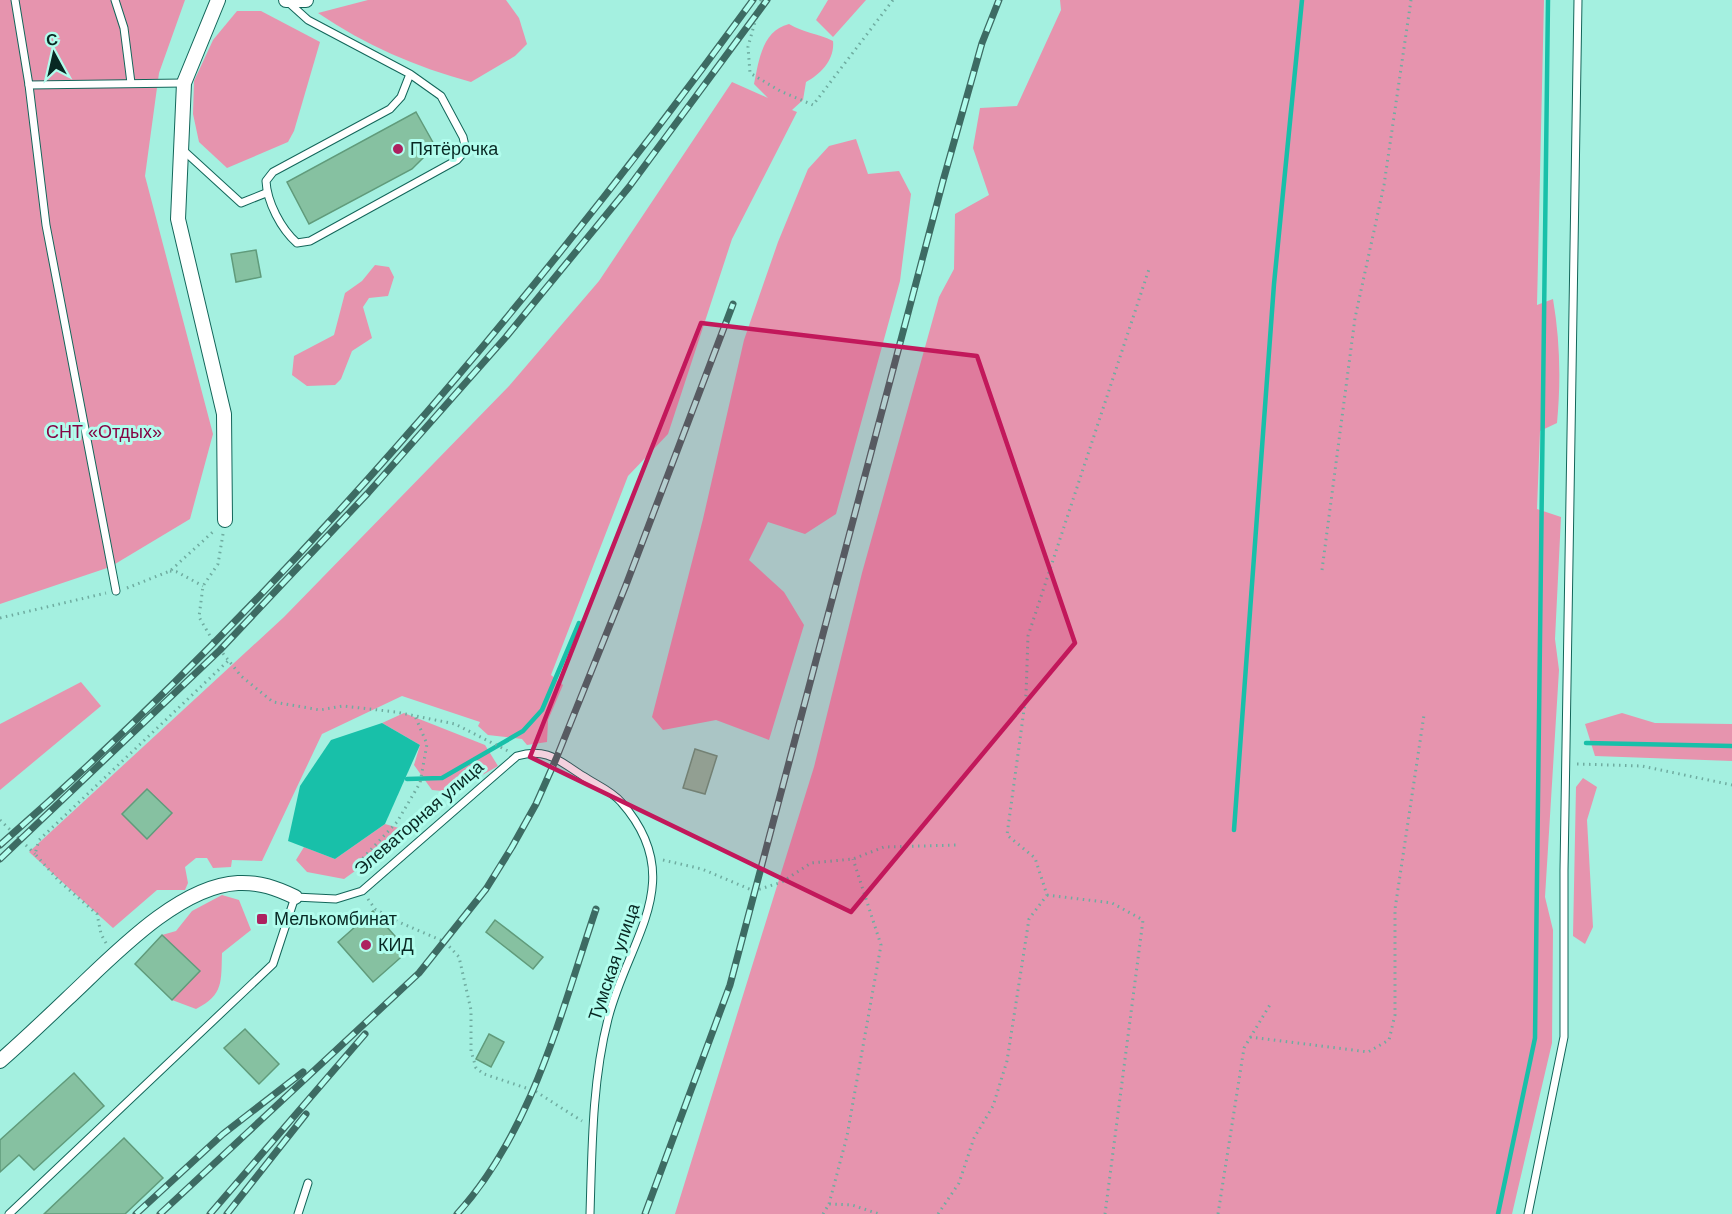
<svg xmlns="http://www.w3.org/2000/svg" width="1732" height="1214" font-family="Helvetica,sans-serif">
	<style>
		.green { fill: #e694ae }
		.water { fill: #18c0a9 }
		.lines { fill: none; stroke-linecap: round; stroke-linejoin: round }
		.stream { stroke: #18c0a9; stroke-width: 4.5 }
		.building { fill: #86c1a1; stroke: #609b7b; stroke-width: 1.5 }
		.service-casing { stroke: #13665a; stroke-width: 9 }
		.minor-casing { stroke: #13665a; stroke-width: 16 }
		.path { stroke: #6faca0; stroke-width: 3; stroke-dasharray: 1.5 4.5; stroke-linecap: butt }
		.service { stroke: #fff; stroke-width: 7 }
		.minor { stroke: #fff; stroke-width: 14 }
		.rail-casing { stroke: #3d6b63; stroke-width: 7 }
		.rail { stroke: #b1fded; stroke-width: 4.5; stroke-dasharray: 14; stroke-linecap: butt }
		.marked { fill: #c2185b; fill-opacity: 0.2; stroke: #c2185b; stroke-width: 4.5; stroke-linejoin: round }
		.poi-dot { fill: #ad215f; stroke: #b1fded; stroke-width: 2 }
		.labels { text-anchor: middle; dominant-baseline: central; stroke-width: 6; stroke-linejoin: round; paint-order: stroke }
		.poi-label { font-size: 18px; fill: #082823; stroke: #b1fded; text-anchor: start }
		.park-label { font-size: 18px; fill: #840544; stroke: #b1fded }
		.street-label { font-size: 18px; fill: #082823; stroke: #b1fded }
	</style>
	<rect width="100%" height="100%" fill="#a4f0e0"/>
	<g class="green">
		<polygon points="0,0 185,0 159,73 145,176 213,434 190,519 110,567 0,604"/>
		<path d="M 368,0 L 506,0 L 519,18 L 527,44 L 515,56 L 471,82 C 416,67 365,45 318,13 Z"/>
		<polygon points="828,0 866,0 833,37 816,20"/>
		<path d="M 1060,0 L 1544,0 L 1537,305 L 1553,299 C 1560,340 1561,381 1557,423 L 1540,431 L 1537,509 L 1561,517 L 1555,639 L 1559,670 L 1545,897 L 1553,930 L 1552,1043 L 1512,1214 L 675,1214 L 814,767 L 862,573 L 939,297 L 954,269 L 955,214 L 989,195 L 973,148 L 980,108 L 1017,106 L 1061,10 Z"/>
		<polygon points="237,11 261,11 320,42 294,131 288,142 227,168 199,142 193,114 194,81 213,40"/>
		<path d="M 789,24 C 804,33 817,33 833,41 C 835,59 821,74 806,82 L 803,100 L 792,110 L 797,112 L 732,239 L 668,434 L 628,476 L 551,675 L 563,685 L 548,720 L 547,742 L 527,745 L 522,739 L 488,735 L 478,726 L 480,722 L 402,696 L 322,734 L 262,861 L 232,860 L 231,867 L 213,868 L 207,858 L 196,858 L 185,867 L 188,883 L 185,890 L 157,890 L 113,928 L 29,852 L 284,617 L 509,386 L 599,281 L 732,82 L 768,98 L 754,84 C 759,60 762,31 789,24 Z"/>
		<polygon points="856,139 868,174 899,171 911,194 900,281 836,514 805,534 768,522 749,560 784,592 804,625 769,740 716,720 663,730 652,717 703,519 744,340 778,242 808,169 829,146"/>
		<polygon points="375,265 389,267 394,277 388,296 369,298 363,307 372,338 352,351 341,379 335,385 307,386 292,375 294,356 334,335 345,293 362,281"/>
		<polygon points="81,682 101,706 0,790 0,724"/>
		<polygon points="404,713 485,745 498,766 453,792 432,790 414,765 420,745 382,723"/>
		<polygon points="1622,713 1655,723 1732,724 1732,761 1595,756 1585,724"/>
		<polygon points="1583,778 1597,787 1587,820 1593,927 1585,944 1573,936 1576,787"/>
		<polygon points="385,824 399,828 395,842 344,879 307,872 296,860 304,847 335,859"/>
		<path d="M 222,895 L 239,900 L 251,930 L 222,953 C 221,981 224,995 196,1009 L 172,1000 L 200,971 L 162,935 L 176,931 L 192,911 Z"/>
	</g>
	<polygon class="water" points="382,723 420,745 385,824 335,859 288,841 300,786 331,740"/>
	<g class="lines">
		<g class="stream">
			<polyline points="1586,743 1732,746"/>
			<polyline points="407,779 442,778 523,731 542,710 579,623"/>
			<polyline points="1234,830 1274,284 1302,0"/>
			<polyline points="1498,1214 1535,1038 1548,0"/>
		</g>
	</g>
	<g class="building">
		<polygon points="416,112 435,146 412,169 309,224 287,182"/>
		<polygon points="256,250 261,277 236,282 231,254"/>
		<polygon points="695,749 717,756 705,794 683,788"/>
		<polygon points="147,789 172,813 147,839 122,814"/>
		<polygon points="373,911 408,951 373,982 338,942"/>
		<polygon points="495,920 543,957 533,969 486,932"/>
		<polygon points="162,935 200,971 172,1000 135,964"/>
		<polygon points="245,1029 279,1064 259,1084 224,1048"/>
		<polygon points="489,1034 504,1042 491,1067 476,1059"/>
		<polygon points="74,1073 104,1106 34,1170 19,1155 0,1172 0,1140"/>
		<polygon points="124,1138 163,1178 125,1214 44,1214"/>
	</g>
	<g class="lines">
		<defs>
			<g id="service">
				<polyline points="15,0 29,85"/>
				<polyline points="115,0 124,28 131,83"/>
				<path d="M 288,2 L 308,20 L 410,74 L 441,96 L 463,137 L 466,150 L 457,160 L 310,241 L 297,243 C 281,229 267,202 266,181 L 273,172 L 390,109 L 401,97 L 410,74"/>
				<polyline points="183,150 241,203 266,193"/>
				<polyline points="116,591 46,225 29,85 184,83"/>
				<path d="M 9,1214 L 273,964 L 295,897 L 336,899 L 362,891 L 517,756 C 547,747 559,761 583,776 C 595,784 612,791 621,802 C 690,880 628,939 608,1019 C 592,1082 592,1149 590,1214"/>
				<polyline points="298,1214 308,1183"/>
				<polyline points="1528,1214 1564,1037 1564,870 1578,0"/>
			</g>
			<g id="minor">
				<polyline points="218,0 184,83 178,219 224,414 225,520"/>
				<polyline points="286,0 306,0"/>
				<path d="M 0,1061 C 23,1041 45,1020 67,999 C 110,959 177,886 238,883 C 260,882 276,888 295,897"/>
			</g>
		</defs>
		<use href="#service" class="service-casing"/>
		<use href="#minor" class="minor-casing"/>
		<g class="path">
			<polyline points="761,0 748,47 750,73 780,91 813,105 893,0"/>
			<polyline points="223,534 218,564 203,586 199,617 213,641 241,676 273,702 320,710 343,706 396,712 455,724 508,751"/>
			<polyline points="1322,570 1355,318 1384,185 1411,0"/>
			<polyline points="170,571 177,572 203,586"/>
			<polyline points="127,588 170,571 215,530"/>
			<polyline points="0,618 106,593"/>
			<polyline points="1577,764 1642,766 1732,785"/>
			<polyline points="0,820 35,854"/>
			<polyline points="663,860 702,869 754,891 782,882 811,863 853,859 884,847 958,845"/>
			<polyline points="362,876 362,859 397,822 420,783 427,744 415,716"/>
			<polyline points="1047,895 1112,903 1143,920 1105,1214"/>
			<polyline points="368,899 375,909 394,920 445,942 459,957 471,1010 471,1051 476,1068 484,1074 535,1091 582,1121"/>
			<polyline points="106,943 101,934 97,914 59,881 35,854 39,840 229,660"/>
			<polyline points="1250,1037 1368,1052 1389,1040 1395,1015 1395,909 1424,715"/>
			<polyline points="829,1204 847,1136 881,945 853,859"/>
			<polyline points="823,1214 829,1204 852,1205 879,1214"/>
			<polyline points="938,1214 959,1183 974,1138 993,1106 1007,1061 1029,919 1047,895 1035,858 1007,835 1026,695 1028,636 1150,266"/>
			<polyline points="1218,1214 1244,1048 1271,1003"/>
		</g>
		<use href="#service" class="service"/>
		<use href="#minor" class="minor"/>
		<defs>
			<g id="rail">
				<path d="M 0,845 C 284,596 531,304 753,0"/>
				<polyline points="0,859 220,650 368,493 506,337 629,187 767,0"/>
				<polyline points="136,1214 223,1134 303,1072"/>
				<polyline points="160,1214 419,973 486,889 512,847 536,804 556,759 626,585 733,304"/>
				<polyline points="210,1214 365,1034"/>
				<polyline points="227,1214 306,1114"/>
				<path d="M 457,1214 C 532,1132 561,1012 596,909"/>
				<polyline points="645,1214 730,985 943,181 982,43 999,0"/>
			</g>
		</defs>
		<use href="#rail" class="rail-casing"/>
		<use href="#rail" class="rail"/>
	</g>
	<path class="marked" d="M 701,323 L 977,356 L 1075,643 L 851,912 L 530,757 Z"/>
	<g class="poi-dot">
		<circle cx="398" cy="149" r="6"/>
		<rect x="256" y="913" width="12" height="12" rx="3"/>
		<circle cx="366" cy="945" r="6"/>
	</g>
	<g class="labels">
		<g class="poi-label">
			<text x="410" y="149">Пятёрочка</text>
			<text x="274" y="919">Мелькомбинат</text>
			<text x="378" y="945">КИД</text>
		</g>
		<g class="park-label">
			<text x="104" y="432">СНТ «Отдых»</text>
		</g>
		<g class="street-label">
			<text transform="translate(419 818) rotate(-41)">Элеваторная улица</text>
			<text transform="translate(614 962) rotate(-71)">Тумская улица</text>
		</g>
	</g>
	<g transform="translate(54 54) rotate(352)" stroke="#b1fded" stroke-width="4.5" paint-order="stroke">
	<path d="M0-4.5L10 22L0 15L-10 22Z" fill="#082823"/>
	<text y="-9" font-size="16" font-weight="bold" text-anchor="middle" fill="#082823">С</text>
	</g>
</svg>
